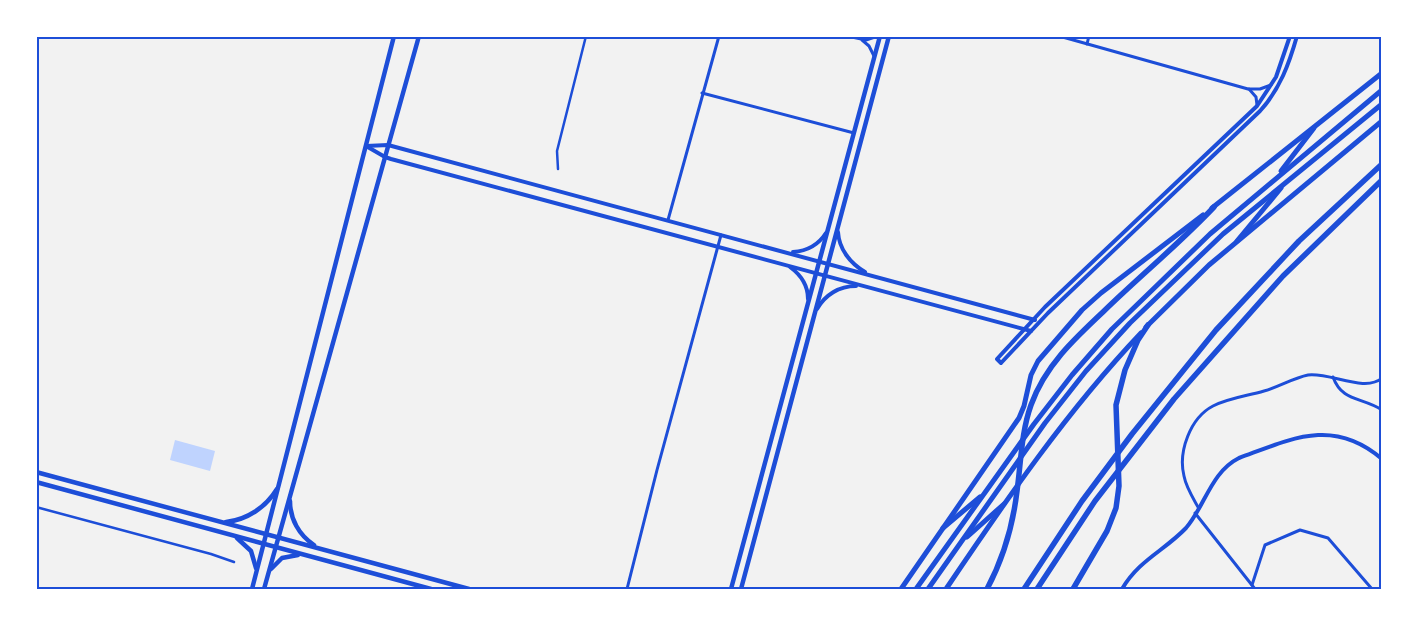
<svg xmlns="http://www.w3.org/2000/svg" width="1418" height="625" font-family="'Alegreya Sans',sans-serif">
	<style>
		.water { fill: #bfd3fe }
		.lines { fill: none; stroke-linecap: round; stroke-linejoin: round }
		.pedestrian { stroke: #1d4ed8; stroke-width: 2.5 }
		.minor { stroke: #1d4ed8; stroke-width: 3 }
		.tertiary { stroke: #1d4ed8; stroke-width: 4 }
		.secondary { stroke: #1d4ed8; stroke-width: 4.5 }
		.primary { stroke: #1d4ed8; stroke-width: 5 }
		.trunk { stroke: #1d4ed8; stroke-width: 5 }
		.motorway { stroke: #1d4ed8; stroke-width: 5.5 }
		.neatline { fill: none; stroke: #1d4ed8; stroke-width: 2 }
	</style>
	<rect width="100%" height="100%" fill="#f2f2f2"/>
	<polygon class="water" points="175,440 215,451 210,471 170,460"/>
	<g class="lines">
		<g class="pedestrian">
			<polyline points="558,169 557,151 586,36"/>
			<polyline points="36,507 211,554 234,562"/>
		</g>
		<g class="minor">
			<polyline points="847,36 866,40 878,36"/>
			<polyline points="1059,36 1248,89 1260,89 1271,85"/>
			<polyline points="862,40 869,46 874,56"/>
			<polyline points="1087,44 1089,36"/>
			<polyline points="1249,89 1256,97 1257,105"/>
			<polyline points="702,93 854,133"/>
			<polyline points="668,220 719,36"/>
			<path d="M 1333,377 C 1342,402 1362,397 1382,410"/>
			<path d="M 1198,507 C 1193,498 1186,487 1184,476 C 1178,452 1190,418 1213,406 C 1229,398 1247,396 1264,391 C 1279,387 1293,378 1308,375 C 1330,372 1365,393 1382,378"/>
			<polyline points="1195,513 1255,589"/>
			<polyline points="1252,585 1265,545 1300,530 1328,538 1372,589"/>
			<polyline points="627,589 657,470 721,235"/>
		</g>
		<g class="tertiary">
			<path d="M 1290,36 L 1276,77 L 1257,106 L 1045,307 L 997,359 L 1001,363 L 1048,313 L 1260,111 C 1280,89 1289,64 1297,36"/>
			<polyline points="366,146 388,145 1035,320"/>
			<polyline points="366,146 385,157 391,159 1031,331"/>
			<path d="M 838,232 C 839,249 850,263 865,272"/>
			<path d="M 793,252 C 807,251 819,244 826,233"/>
			<path d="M 790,267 C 801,275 808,286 808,299"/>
			<path d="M 817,309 C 825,295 839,286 856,286"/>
			<path d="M 1122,589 C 1139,560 1164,551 1186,528 C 1205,506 1211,472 1239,458 C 1291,439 1333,417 1382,459"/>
		</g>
		<g class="secondary">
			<polyline points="36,472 469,589"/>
			<polyline points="36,482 431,589"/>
			<path d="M 290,501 C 290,519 299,535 314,545"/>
			<path d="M 226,522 C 247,520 266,507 277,489"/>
			<polyline points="237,538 251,551 256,568"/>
			<polyline points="271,569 282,558 298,555"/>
			<polyline points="252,589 394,36"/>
			<polyline points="264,589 419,36"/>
			<polyline points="731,589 880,36"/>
			<polyline points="741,589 889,36"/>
		</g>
		<g class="primary">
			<polyline points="1212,208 1382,73"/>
			<polyline points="1146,327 1209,265 1382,121"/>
			<polyline points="901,589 1019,418 1024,406 1031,375 1038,361 1082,310 1101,293 1203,215"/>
			<path d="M 946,589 C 1006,500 1067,411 1141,333"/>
		</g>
		<g class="trunk">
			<polyline points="1281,171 1314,128"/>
			<polyline points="1237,241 1281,188"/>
			<polyline points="943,528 980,497"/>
			<polyline points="967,537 1004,504"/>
			<polyline points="916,589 1034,424 1072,375 1112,329 1210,234 1382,90"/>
			<polyline points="928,589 1045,423 1086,371 1130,323 1223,234 1382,104"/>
		</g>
		<g class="motorway">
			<path d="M 987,589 C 1003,559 1013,525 1017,491 C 1021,463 1021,433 1031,405 C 1045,366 1074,339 1104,311 C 1140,276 1179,244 1214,207"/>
			<polyline points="1024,589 1082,501 1132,434 1216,330 1299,241 1382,164"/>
			<polyline points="1037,589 1095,501 1174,399 1283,276 1382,180"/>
			<polyline points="1073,589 1107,531 1116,508 1119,486 1116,405 1125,370 1138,340 1148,325"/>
		</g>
	</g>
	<rect width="1418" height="625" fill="none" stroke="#ffffff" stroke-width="75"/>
	<rect x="38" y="38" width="1342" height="550" class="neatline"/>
</svg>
